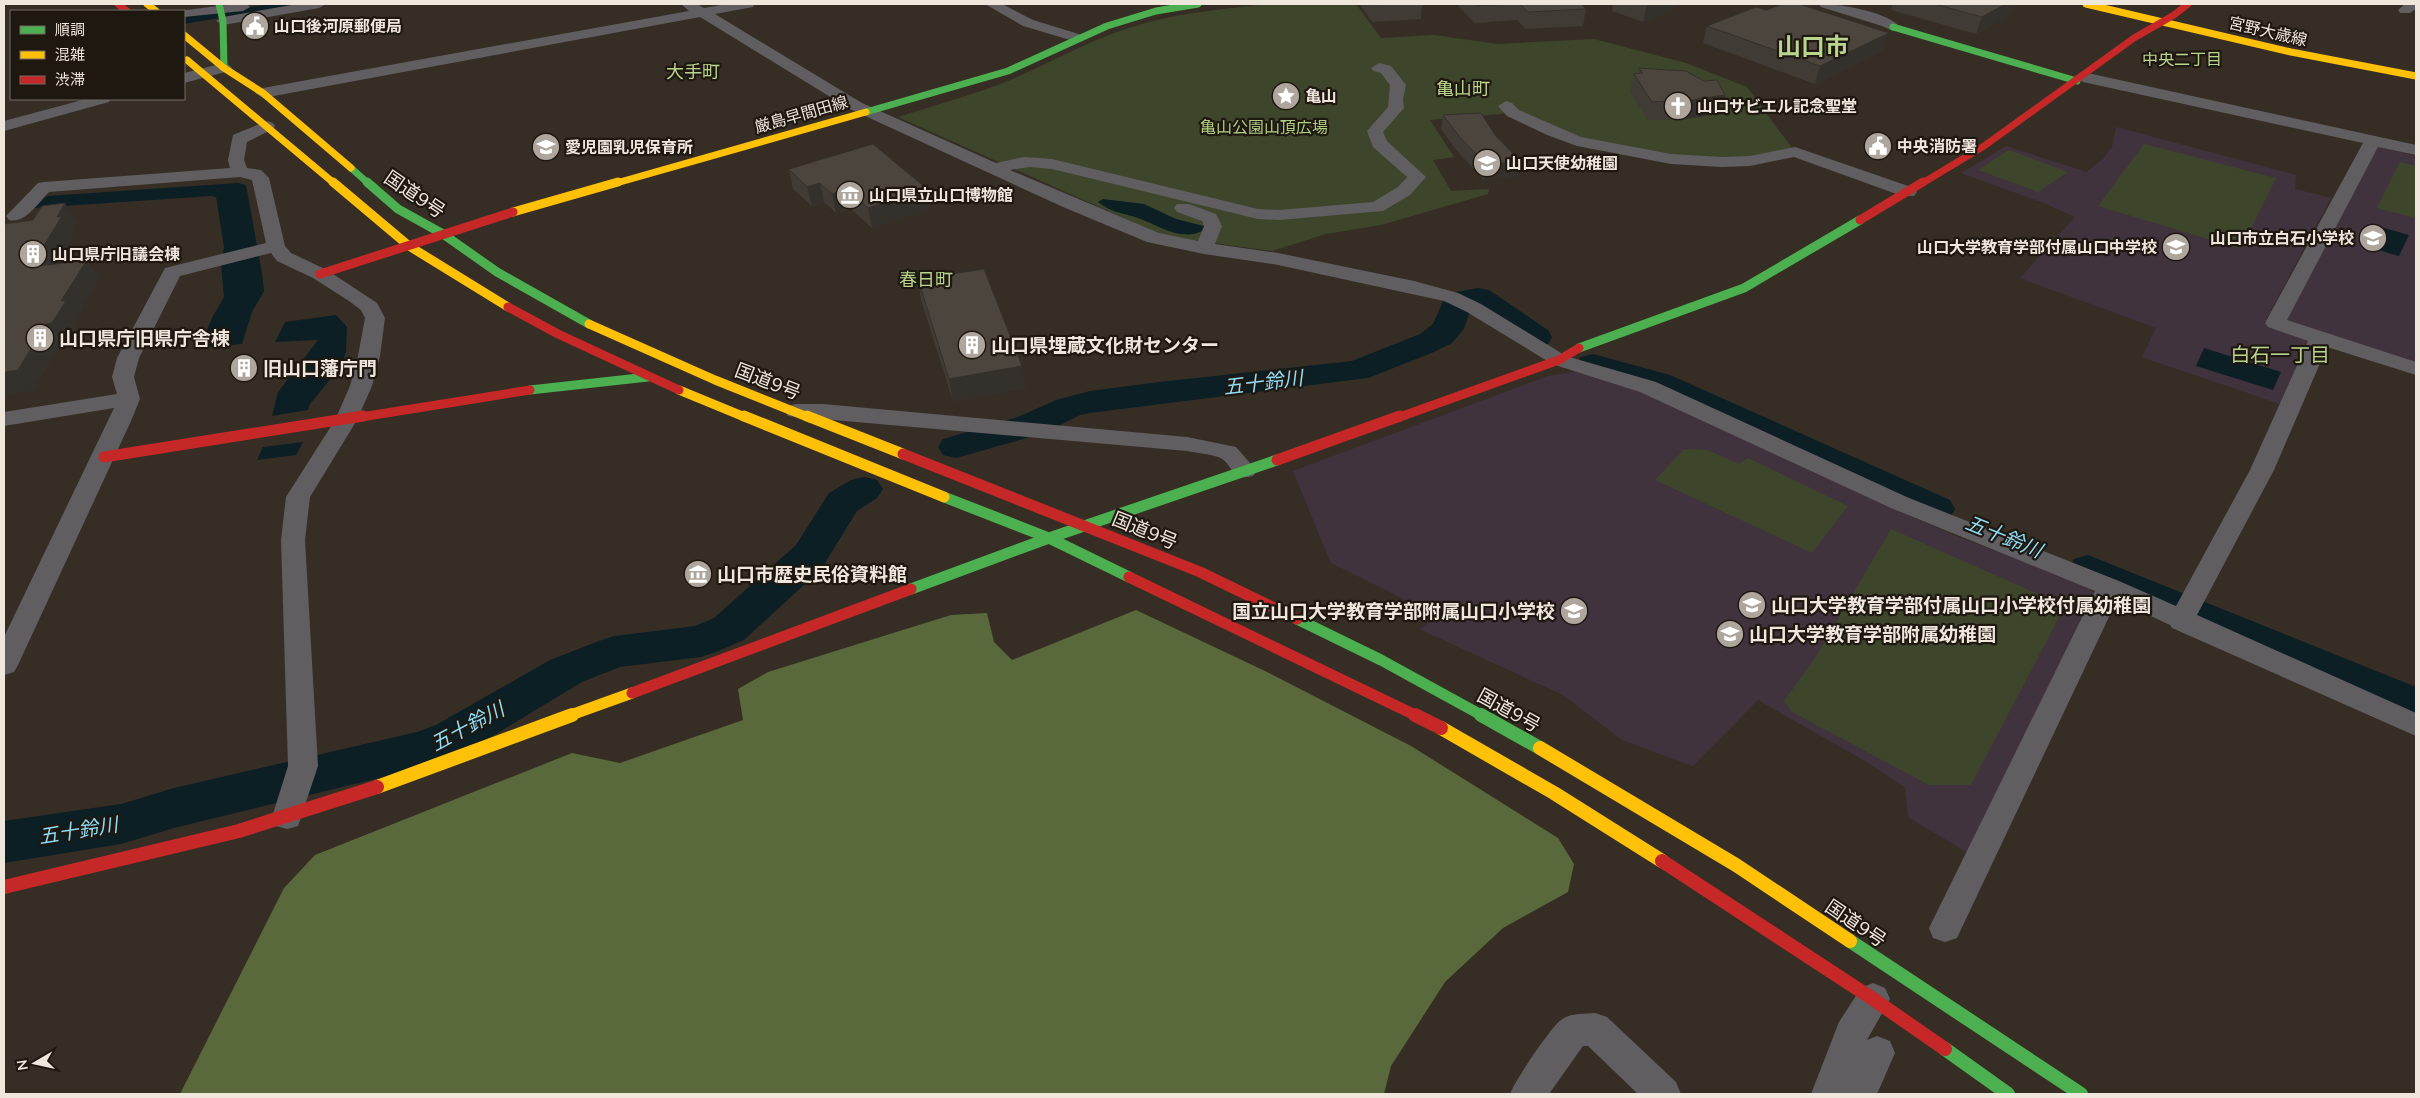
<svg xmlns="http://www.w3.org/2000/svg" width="2420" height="1098" font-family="Mulish,'Noto Sans JP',sans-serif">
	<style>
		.education { fill: #40333e }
		.green { fill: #3d462b }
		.forest { fill: #59693b }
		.water { fill: #0b1f25 }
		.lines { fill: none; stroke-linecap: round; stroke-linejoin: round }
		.river { fill: #0b1f25; fill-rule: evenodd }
		.street { fill: #605e60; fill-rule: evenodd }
		.fast-far3 { stroke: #4caf50; stroke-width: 7 }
		.fast-far2 { stroke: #4caf50; stroke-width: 9 }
		.fast-far1 { stroke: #4caf50; stroke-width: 11 }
		.fast { stroke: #4caf50; stroke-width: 14 }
		.slow-far3 { stroke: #ffc107; stroke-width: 7 }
		.slow-far2 { stroke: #ffc107; stroke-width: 9 }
		.slow-far1 { stroke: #ffc107; stroke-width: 11 }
		.slow { stroke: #ffc107; stroke-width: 14 }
		.jam-far3 { stroke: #c62828; stroke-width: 7 }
		.jam-far2 { stroke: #c62828; stroke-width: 9 }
		.jam-far1 { stroke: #c62828; stroke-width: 11 }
		.jam { stroke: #c62828; stroke-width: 14 }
		.wall { fill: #403b34 }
		.shaded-wall { fill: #34302b }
		.building { fill: #4b453d; stroke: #34302b }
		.labels { text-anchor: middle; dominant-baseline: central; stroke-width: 4.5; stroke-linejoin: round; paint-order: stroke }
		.far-poi-label { font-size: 16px; font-weight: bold; fill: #efe6dc; stroke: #1e1811; text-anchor: start }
		.far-street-label { font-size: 16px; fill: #efe6dc; stroke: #1e1811 }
		.far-neighbourhood-label { font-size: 16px; fill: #b9d58d; stroke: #1e1811 }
		.far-park-label { font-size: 16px; fill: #b0cf80; stroke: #1e1811 }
		.far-quarter-label { font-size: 18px; fill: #b9d58d; stroke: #1e1811 }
		.street-label { font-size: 19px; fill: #efe6dc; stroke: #1e1811 }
		.poi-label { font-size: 19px; font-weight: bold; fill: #efe6dc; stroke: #1e1811; text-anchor: start }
		.neighbourhood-label { font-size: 20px; fill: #b9d58d; stroke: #1e1811 }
		.water-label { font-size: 20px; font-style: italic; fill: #8dddf8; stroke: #1e1811 }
		.far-town-label { font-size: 24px; font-weight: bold; fill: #b9d58d; stroke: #1e1811 }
	</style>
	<rect width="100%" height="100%" fill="#362e25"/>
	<g class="education">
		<polygon points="2116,127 2296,175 2295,189 2331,198 2264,323 2313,341 2283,405 2142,357 2156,328 2020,278 2075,217 2044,203 1961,173 2006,146 2086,172 2103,159 2112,147"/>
		<polygon points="2378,147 2416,156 2416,365 2291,326 2285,321"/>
		<polygon points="1579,371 1661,398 1910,516 1963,539 2085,584 2094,594 1968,853 1908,817 1905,787 1865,761 1758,700 1693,766 1622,740 1563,695 1419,629 1438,616 1331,563 1293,471 1548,376"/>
	</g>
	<g class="green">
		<path d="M 1269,4 L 1356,4 L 1381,38 L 1434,35 L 1497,44 L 1594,39 L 1686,63 L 1747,87 L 1795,152 L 1722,162 L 1611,148 L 1511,113 L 1430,120 L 1454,157 L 1433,160 L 1451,191 L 1489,189 L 1488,194 L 1381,225 L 1326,234 L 1272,251 L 1164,236 L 898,117 C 933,106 969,96 1003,83 C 1050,64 1093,37 1142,24 C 1183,12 1226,9 1269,4 Z"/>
		<polygon points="2144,144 2276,178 2241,249 2098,206"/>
		<polygon points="2009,150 2068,172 2038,192 1978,170"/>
		<polygon points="2400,162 2416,166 2416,218 2377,208"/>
		<polygon points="1684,449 1708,450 1739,464 1748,458 1848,506 1812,553 1655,480"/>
		<polygon points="1891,529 2065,606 1971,785 1929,785 1792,712 1784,701 1815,658"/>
	</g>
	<polygon class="forest" points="1136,610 1265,671 1411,746 1558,838 1574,864 1568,892 1503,928 1445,982 1391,1066 1384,1094 180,1094 284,888 315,855 572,753 620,763 743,720 738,689 768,672 951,615 987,613 994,642 1012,660"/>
	<g class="water">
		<polygon points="272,4 305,4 184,24 184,17"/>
		<polygon points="238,183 246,185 262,273 264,291 252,312 242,344 199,348 213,316 224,297 221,265 224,247 216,197 211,196 34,208 47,196"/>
		<path d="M 1103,199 L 1144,204 L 1176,219 L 1204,226 L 1204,230 C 1182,243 1158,225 1138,218 C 1123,213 1110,212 1098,202 Z"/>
		<polygon points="2374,225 2409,235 2399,256 2364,246"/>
		<polygon points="336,315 347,327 346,352 341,366 310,404 308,410 272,416 278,392 318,340 275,342 285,322"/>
		<polygon points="2204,348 2281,372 2273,390 2196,366"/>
		<polygon points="303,442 296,455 257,460 263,447"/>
	</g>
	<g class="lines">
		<g class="river">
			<polygon points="1478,288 1489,290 1548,330 1552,337 1548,344 1536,347 1524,344 1474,308 1470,311 1464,329 1452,343 1434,352 1368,378 1090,413 1080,415 1044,433 956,458 943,455 938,447 943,439 1018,417 1056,400 1090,391 1159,382 1352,361 1420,334 1433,324 1444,299 1456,292"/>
			<polygon points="1593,354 1670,375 1950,500 1955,509 1950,518 1936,522 1922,518 1646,389 1581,371 1576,364 1581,357"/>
			<polygon points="864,477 877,480 883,489 877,498 857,511 825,563 807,582 744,640 716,652 701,657 620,667 582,682 468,751 424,767 174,828 121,844 4,863 4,821 121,804 174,788 417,732 436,725 550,660 599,641 614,636 695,626 714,618 796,545 829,493 851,480"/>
			<polygon points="2088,555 2416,687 2416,723 2400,718 2074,579 2068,569 2074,559"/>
		</g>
		<g class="street">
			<polygon points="234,4 247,4 250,7 243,11 184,17 184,11 178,11"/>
			<polygon points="297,4 326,4 319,8 223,25 216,21 223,17"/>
			<polygon points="681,4 697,4 704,8 727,4 755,4 753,7 715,14 862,103 996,163 1024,157 1052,159 1258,209 1279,210 1373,202 1398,187 1407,177 1373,147 1367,131 1388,107 1390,85 1381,73 1374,71 1371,68 1379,63 1391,66 1406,85 1403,99 1404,108 1383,132 1387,141 1426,177 1410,195 1383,211 1279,220 1258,219 1052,169 1030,167 1010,170 1159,233 1198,241 1204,226 1202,221 1177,212 1174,208 1177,204 1189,204 1216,214 1222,226 1215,244 1278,253 1414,281 1458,293 1481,304 1566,356 1656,382 1909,498 2119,581 2176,606 2250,470 2308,341 2268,327 2265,323 2363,143 2083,82 2075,77 2083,72 2416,145 2416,155 2378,147 2287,320 2416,362 2416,375 2327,347 2274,470 2197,615 2416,713 2416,736 2172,628 2170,625 2117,600 1957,938 1945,942 1933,938 1929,928 2095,591 1891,508 1640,392 1552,364 1467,312 1444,301 1278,265 1204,254 1147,242 1063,207 850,109 700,17 263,98 255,93 263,88 689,11"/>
			<polygon points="985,4 1002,4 1033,20 1082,35 1084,38 1077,42 1023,26"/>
			<path d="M 1819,4 C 1837,3 1889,12 1900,27 L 1893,31 L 1882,26 L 1821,7 Z"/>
			<polygon points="2405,4 2416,4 2416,9 2410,13 2400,13 2398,10"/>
			<polygon points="224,63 229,65 232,68 229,71 184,83 184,73"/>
			<polygon points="86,99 111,99 109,102 4,131 4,121"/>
			<polygon points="1506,101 1512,103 1519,110 1581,137 1671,154 1722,157 1750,156 1795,147 1914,188 1917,192 1914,196 1902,196 1794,157 1750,166 1722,167 1671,164 1577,146 1547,135 1507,116 1498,106"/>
			<path d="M 267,121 L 273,123 L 275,126 L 273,129 L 247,142 L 244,160 L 247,168 L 261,170 L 269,178 L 285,246 L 291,253 L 327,270 L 377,303 L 385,318 L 380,356 L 372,386 L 357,420 L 310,497 L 305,540 L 318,766 L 298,826 L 287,829 L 276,826 L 272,817 L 288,766 L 281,540 L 286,497 L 335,420 L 350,386 L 358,356 L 365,318 L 361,310 L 349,301 L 313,278 L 277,261 L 271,253 L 180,276 L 139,358 L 134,377 L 140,399 L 131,421 L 18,665 L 14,672 L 4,675 L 4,637 L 114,408 L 4,426 L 4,412 L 117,394 L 112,377 L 117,358 L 165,268 L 266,243 L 252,180 L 240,177 L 49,192 C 38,203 25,224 9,220 L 6,216 L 38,183 L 44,182 L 230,168 L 228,160 L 233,135 Z"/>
			<path d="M 796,404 L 823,404 L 1187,437 L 1236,447 L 1257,471 L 1253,476 C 1229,482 1234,463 1218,457 C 1209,454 1197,453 1187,451 L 788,416 L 785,411 L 788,406 Z"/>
			<polygon points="1873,983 1885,988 1890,999 1867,1040 1877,1036 1890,1041 1895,1053 1877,1094 1811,1094 1839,1022 1861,988"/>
			<path d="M 1595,1013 L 1607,1017 L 1676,1082 L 1681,1094 L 1638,1094 L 1588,1046 L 1583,1046 L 1549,1094 L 1510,1094 C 1514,1082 1551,1027 1561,1020 C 1569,1013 1585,1014 1595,1013 Z"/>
		</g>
		<g class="fast-far3">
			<polyline points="219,4 223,21 224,68"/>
			<polyline points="1893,27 2077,81"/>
			<polyline points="866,112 1008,71 1107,26 1156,11 1198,4"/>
			<polyline points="351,168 369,184"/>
		</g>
		<g class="fast-far2">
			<polyline points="367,182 398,209 443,234 497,272 589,324"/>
			<polyline points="1579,348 1744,288 1860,220"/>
			<polyline points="530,390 648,377"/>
		</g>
		<g class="fast-far1">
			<polyline points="944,497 1049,538 1129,577"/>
			<polyline points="911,589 1049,538 1277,460"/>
			<polyline points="1297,619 1381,660 1483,716"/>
		</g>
		<g class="fast">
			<polyline points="1481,715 1540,748"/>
			<polyline points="1850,941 2081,1094"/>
			<polyline points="1945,1049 2008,1094"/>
		</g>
		<g class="slow-far3">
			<polyline points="147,4 156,11"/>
			<polyline points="2086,4 2291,52 2416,76"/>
			<polyline points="184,35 224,68 263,93 351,168"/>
			<polyline points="187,60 335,184"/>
			<polyline points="613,184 866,112"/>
		</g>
		<g class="slow-far2">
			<polyline points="333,182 409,246 508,307"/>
			<polyline points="513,212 618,182"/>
			<polyline points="589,324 715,380 810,418"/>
			<polyline points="679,390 747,418"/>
		</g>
		<g class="slow-far1">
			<polyline points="744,416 944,497"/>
			<polyline points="807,416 903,454"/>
			<polyline points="568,716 632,693"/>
		</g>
		<g class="slow">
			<polyline points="1441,728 1554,793 1662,861"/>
			<polyline points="1540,748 1736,865 1850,941"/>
			<polyline points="377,787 572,715"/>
		</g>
		<g class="jam-far3">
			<polyline points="118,4 127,11"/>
			<polyline points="1921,184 1984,146 2134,38 2174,15 2188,4"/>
		</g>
		<g class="jam-far2">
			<polyline points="1860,220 1923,182"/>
			<polyline points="320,274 513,212"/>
			<polyline points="508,307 558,334 679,390"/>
			<polyline points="355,418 530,390"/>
			<polyline points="1397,418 1559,360 1579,348"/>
		</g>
		<g class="jam-far1">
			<polyline points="903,454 1200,572 1297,619"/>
			<polyline points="104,457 363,416"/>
			<polyline points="1277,460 1400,416"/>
			<polyline points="1129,577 1417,716"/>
			<polyline points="632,693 911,589"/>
		</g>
		<g class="jam">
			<polyline points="1415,715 1441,728"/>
			<polyline points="1662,861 1873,999 1945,1049"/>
			<polyline points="4,887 239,831 377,787"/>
		</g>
	</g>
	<g class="wall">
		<polygon points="1362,4 1422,4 1421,19 1372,22 1361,6"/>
		<polygon points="1457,4 1581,4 1586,9 1583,26 1525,29 1517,20 1474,23"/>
		<polygon points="1613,4 1675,4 1673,10 1643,22 1612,11"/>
		<polygon points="1893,4 2015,4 2011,13 1976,34 1891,10"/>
		<polygon points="1766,10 1883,50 1815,84 1703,43 1707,26"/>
		<polygon points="1639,68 1721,113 1687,119 1648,120 1630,92 1634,74 1638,74"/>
		<polygon points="1443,115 1495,135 1520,161 1518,176 1484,180 1457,151 1441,129"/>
		<polygon points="789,169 930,209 872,228 851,209 836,213 824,202 812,206 793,189"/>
		<polygon points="918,279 1022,366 1025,388 953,401 921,300"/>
	</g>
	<g class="shaded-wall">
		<polygon points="1650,4 1675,4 1673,10 1643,22 1647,5"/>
		<polygon points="2005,4 2015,4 2011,13 1976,34 1982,17"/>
		<polygon points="1889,33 1883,50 1815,84 1820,66"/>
		<polygon points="1725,95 1721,113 1687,119 1692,100"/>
		<polygon points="1520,161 1518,176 1484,180 1486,165"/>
		<polygon points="820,183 824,202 812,206 807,187"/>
		<polygon points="847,189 851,209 836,213 832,194"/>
		<polygon points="927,189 930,209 872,228 868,208"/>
		<polygon points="65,203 77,222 72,231 74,235 44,287 31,267 57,217"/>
		<polygon points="87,260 99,279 77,318 79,321 66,344 60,345 33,391 4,395 4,372 61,301"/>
		<polygon points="1022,366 1025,388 953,401 949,379"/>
	</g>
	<g class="building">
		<polygon points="1373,4 1391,4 1374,5"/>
		<polygon points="1474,4 1514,4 1476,6"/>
		<polygon points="1520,4 1581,4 1586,9 1528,12"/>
		<polygon points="1783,4 1799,4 1889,33 1820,66 1707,26 1756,7 1766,10"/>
		<polygon points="1935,4 2005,4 1982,17"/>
		<polygon points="1639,68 1686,71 1704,81 1717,80 1725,95 1692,100 1652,102 1634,74 1643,73"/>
		<polygon points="1481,113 1495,135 1520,161 1486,165 1459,136 1443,115"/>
		<polygon points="873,144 927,189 868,208 847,189 832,194 820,183 807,187 789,169"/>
		<polygon points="65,203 57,217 62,216 31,267 87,260 61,301 66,301 52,323 46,324 18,370 4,372 4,224 33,220 42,206"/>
		<polygon points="984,269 1022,366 949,379 918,279"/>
	</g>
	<defs>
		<symbol id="civic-disc" viewBox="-11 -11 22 22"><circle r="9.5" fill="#aea69c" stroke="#1e1811"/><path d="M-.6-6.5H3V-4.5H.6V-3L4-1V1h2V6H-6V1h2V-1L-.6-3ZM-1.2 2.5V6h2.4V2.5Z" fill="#fff"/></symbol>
		<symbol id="sight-disc" viewBox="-11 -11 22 22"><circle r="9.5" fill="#aea69c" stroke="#1e1811"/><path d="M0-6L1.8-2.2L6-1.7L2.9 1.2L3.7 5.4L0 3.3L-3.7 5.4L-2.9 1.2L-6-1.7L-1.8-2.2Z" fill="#fff"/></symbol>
		<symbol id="church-disc" viewBox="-11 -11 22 22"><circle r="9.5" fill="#aea69c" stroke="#1e1811"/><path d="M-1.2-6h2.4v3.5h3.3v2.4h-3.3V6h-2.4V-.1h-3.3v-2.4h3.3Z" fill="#fff"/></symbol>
		<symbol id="school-disc" viewBox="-11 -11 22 22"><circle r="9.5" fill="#aea69c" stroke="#1e1811"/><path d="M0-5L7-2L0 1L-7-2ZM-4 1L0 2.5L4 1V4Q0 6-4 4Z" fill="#fff"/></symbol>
		<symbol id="museum-disc" viewBox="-11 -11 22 22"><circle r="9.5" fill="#aea69c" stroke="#1e1811"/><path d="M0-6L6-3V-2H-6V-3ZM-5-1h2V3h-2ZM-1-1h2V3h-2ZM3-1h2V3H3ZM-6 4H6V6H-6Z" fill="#fff"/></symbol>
		<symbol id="building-disc" viewBox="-11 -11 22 22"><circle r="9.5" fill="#aea69c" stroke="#1e1811"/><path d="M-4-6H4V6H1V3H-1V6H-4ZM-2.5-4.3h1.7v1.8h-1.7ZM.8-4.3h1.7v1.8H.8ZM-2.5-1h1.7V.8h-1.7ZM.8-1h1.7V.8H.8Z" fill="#fff"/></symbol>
	</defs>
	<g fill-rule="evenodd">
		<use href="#civic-disc" x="239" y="10" width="32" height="32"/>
		<use href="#sight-disc" x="1270" y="80" width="32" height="32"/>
		<use href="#church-disc" x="1662" y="90" width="32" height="32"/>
		<use href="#civic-disc" x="1862" y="130" width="32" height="32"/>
		<use href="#school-disc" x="530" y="131" width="32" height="32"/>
		<use href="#school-disc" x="1471" y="147" width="32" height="32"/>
		<use href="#museum-disc" x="834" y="179" width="32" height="32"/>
		<use href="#school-disc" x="2357" y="222" width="32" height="32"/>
		<use href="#school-disc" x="2160" y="231" width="32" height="32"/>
		<use href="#building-disc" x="17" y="238" width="32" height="32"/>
		<use href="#building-disc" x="24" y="322" width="32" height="32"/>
		<use href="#building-disc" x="956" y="329" width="32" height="32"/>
		<use href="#building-disc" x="228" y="352" width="32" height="32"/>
		<use href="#museum-disc" x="682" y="558" width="32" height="32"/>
		<use href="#school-disc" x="1736" y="589" width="32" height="32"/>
		<use href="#school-disc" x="1558" y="595" width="32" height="32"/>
		<use href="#school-disc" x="1714" y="618" width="32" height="32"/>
	</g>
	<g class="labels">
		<g class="far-poi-label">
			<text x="274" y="26">山口後河原郵便局</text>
			<text x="1305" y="96">亀山</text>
			<text x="1697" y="106">山口サビエル記念聖堂</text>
			<text x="1897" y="146">中央消防署</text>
			<text x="565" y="147">愛児園乳児保育所</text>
			<text x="1506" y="163">山口天使幼稚園</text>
			<text x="869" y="195">山口県立山口博物館</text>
			<text x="2354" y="238" text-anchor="end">山口市立白石小学校</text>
			<text x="2157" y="247" text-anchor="end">山口大学教育学部付属山口中学校</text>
			<text x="52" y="254">山口県庁旧議会棟</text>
		</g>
		<g class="far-street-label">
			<text transform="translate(2268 31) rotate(13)">宮野大歳線</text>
			<text transform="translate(801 114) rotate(-16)">厳島早間田線</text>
		</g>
		<g class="far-neighbourhood-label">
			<text x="2182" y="59">中央二丁目</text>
		</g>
		<g class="far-park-label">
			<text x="1264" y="127">亀山公園山頂広場</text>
		</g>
		<g class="far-quarter-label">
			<text x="693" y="71">大手町</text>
			<text x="1463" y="88">亀山町</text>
			<text x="926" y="279">春日町</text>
		</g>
		<g class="street-label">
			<text transform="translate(415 194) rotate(34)">国道9号</text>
			<text transform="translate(768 381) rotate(21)">国道9号</text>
			<text transform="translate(1145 530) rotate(22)">国道9号</text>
			<text transform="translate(1509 710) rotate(29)">国道9号</text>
			<text transform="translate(1856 923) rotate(34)">国道9号</text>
		</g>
		<g class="poi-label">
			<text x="59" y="338">山口県庁旧県庁舎棟</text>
			<text x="991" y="345">山口県埋蔵文化財センター</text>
			<text x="263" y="368">旧山口藩庁門</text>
			<text x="717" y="574">山口市歴史民俗資料館</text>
			<text x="1771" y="605">山口大学教育学部付属山口小学校付属幼稚園</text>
			<text x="1555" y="611" text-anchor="end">国立山口大学教育学部附属山口小学校</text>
			<text x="1749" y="634">山口大学教育学部附属幼稚園</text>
		</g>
		<g class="neighbourhood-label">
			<text x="2280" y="354">白石一丁目</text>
		</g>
		<g class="water-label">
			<text transform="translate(1263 382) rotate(-7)">五十鈴川</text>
			<text transform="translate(2004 536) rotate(22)">五十鈴川</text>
			<text transform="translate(467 726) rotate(-28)">五十鈴川</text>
			<text transform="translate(78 830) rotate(-9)">五十鈴川</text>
		</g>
		<g class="far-town-label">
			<text x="1813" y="46">山口市</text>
		</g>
	</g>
	<rect width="2420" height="1098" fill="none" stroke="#efe6dc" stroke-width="10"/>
	<rect x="10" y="10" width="175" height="90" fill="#1e1811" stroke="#726a62"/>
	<rect x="20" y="26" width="25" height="8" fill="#4caf50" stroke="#726a62"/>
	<text x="55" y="35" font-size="15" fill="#efe6dc">順調</text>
	<rect x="20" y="51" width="25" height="8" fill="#ffc107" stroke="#726a62"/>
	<text x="55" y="60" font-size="15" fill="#efe6dc">混雑</text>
	<rect x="20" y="76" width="25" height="8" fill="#c62828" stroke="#726a62"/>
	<text x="55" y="85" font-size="15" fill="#efe6dc">渋滞</text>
	<g transform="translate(35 1063) rotate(261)" stroke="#1e1811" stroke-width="4" paint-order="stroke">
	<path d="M0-4L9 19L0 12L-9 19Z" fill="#efe6dc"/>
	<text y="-8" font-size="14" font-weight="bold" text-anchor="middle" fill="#efe6dc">N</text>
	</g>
</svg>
